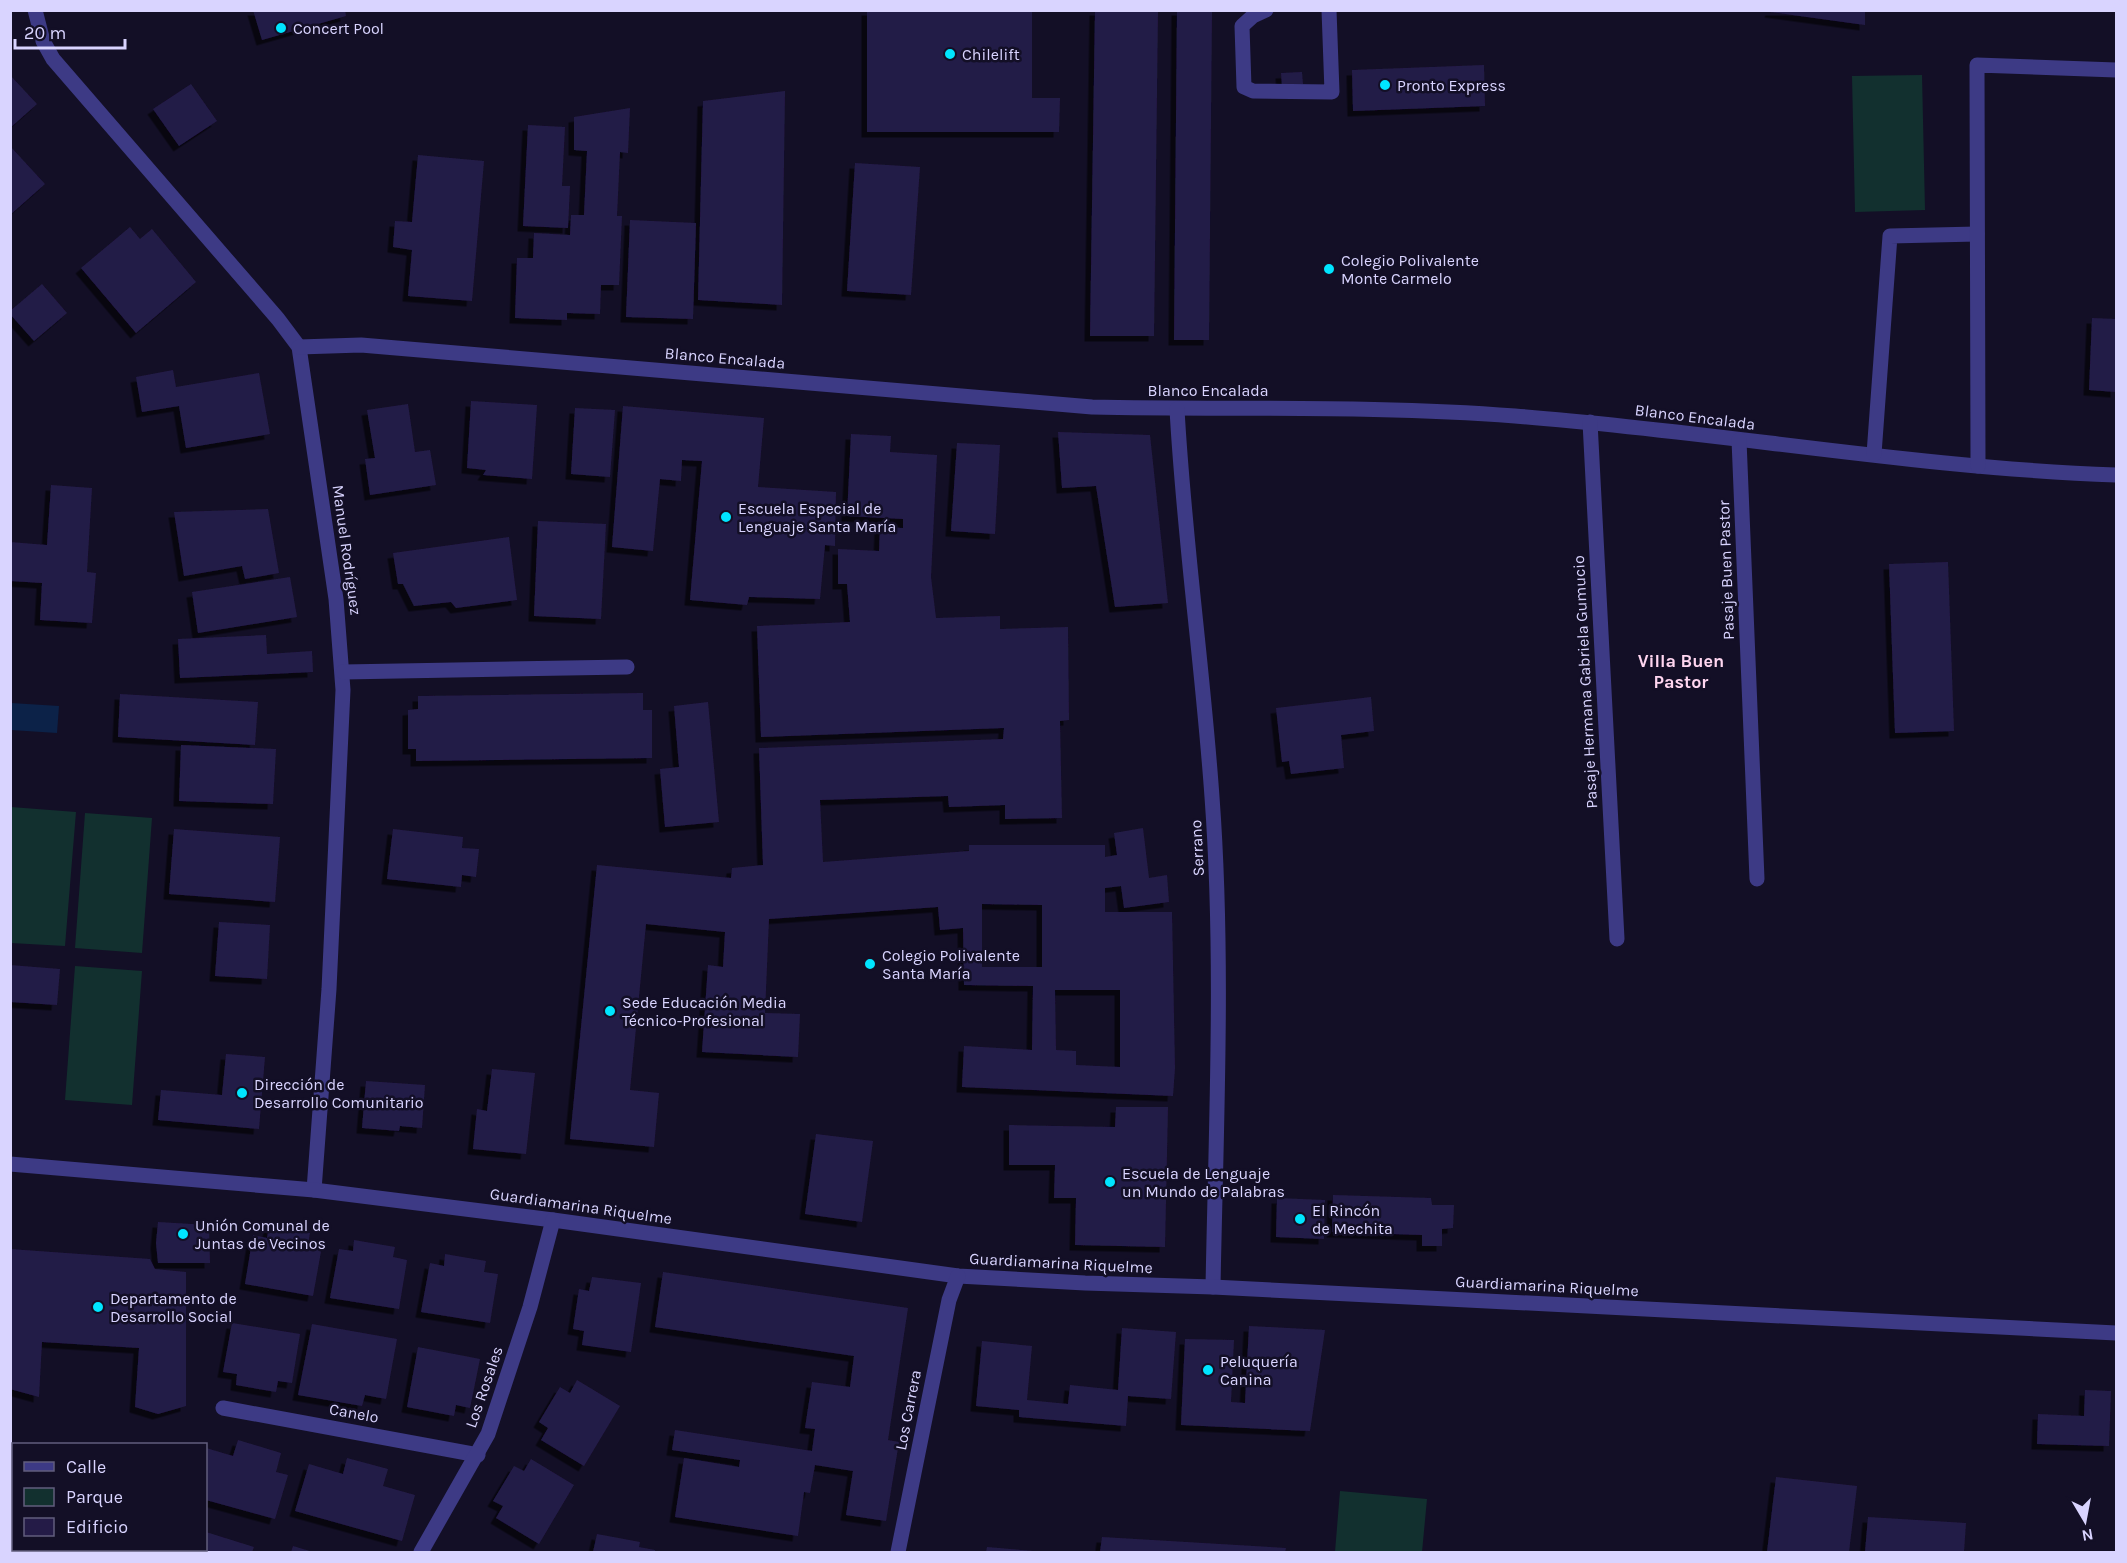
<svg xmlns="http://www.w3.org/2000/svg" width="2127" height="1563" font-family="Karla,sans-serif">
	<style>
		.green { fill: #12302f }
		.water { fill: #0c2248 }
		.building { fill: #241b47; fill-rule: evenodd; filter: url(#shadow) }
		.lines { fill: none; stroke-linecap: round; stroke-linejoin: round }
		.minor { stroke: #3d3a85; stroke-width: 15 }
		.poi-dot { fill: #00e5ff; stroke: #130f26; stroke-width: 2 }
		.labels { text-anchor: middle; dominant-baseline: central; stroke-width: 5; stroke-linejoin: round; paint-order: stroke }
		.poi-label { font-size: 16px; fill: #d9d4ff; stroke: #130f26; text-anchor: start }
		.street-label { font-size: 16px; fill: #d9d4ff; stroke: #130f26 }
		.neighbourhood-label { font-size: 18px; font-weight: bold; fill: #ffd6f0; stroke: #130f26 }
	</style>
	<defs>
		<filter id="shadow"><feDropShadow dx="-5.5" dy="5.5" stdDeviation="0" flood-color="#0009"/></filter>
	</defs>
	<rect width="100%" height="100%" fill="#130f26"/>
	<g class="green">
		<polygon points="1922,75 1925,210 1855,212 1852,76"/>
		<polygon points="11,807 76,812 65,946 11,943"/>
		<polygon points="85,813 152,818 142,953 75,948"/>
		<polygon points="75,966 142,971 132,1105 65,1100"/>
		<polygon points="1340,1491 1427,1499 1422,1552 1335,1552"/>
	</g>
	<polygon class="water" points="11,703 59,706 57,733 11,730"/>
	<g class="building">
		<polygon points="253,10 345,10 346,16 262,40"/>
		<polygon points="867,10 1032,10 1032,98 1060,98 1059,132 867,132"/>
		<polygon points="1095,10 1158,10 1154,336 1090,336"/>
		<polygon points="1177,10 1212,10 1209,340 1174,340"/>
		<polygon points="1771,10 1865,10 1865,25 1770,12"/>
		<polygon points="1484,65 1485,106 1353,111 1352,70"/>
		<polygon points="1302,72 1303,84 1282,86 1281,73"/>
		<polygon points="10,75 37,104 10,128"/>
		<polygon points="191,84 217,121 179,146 153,109"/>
		<polygon points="785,91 782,305 698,300 703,101"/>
		<polygon points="630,108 628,153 620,152 617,216 622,216 619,285 601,285 600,314 567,313 567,320 515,318 517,258 533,258 534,233 570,235 571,215 584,215 587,151 574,150 574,117"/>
		<polygon points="528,125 565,127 562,186 570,186 568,228 523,226"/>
		<polygon points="10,146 45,184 10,215"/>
		<polygon points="418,155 484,161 472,301 408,296 412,250 393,247 395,221 412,222"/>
		<polygon points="855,163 920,167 911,295 847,291"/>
		<polygon points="630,220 696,223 693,319 626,317"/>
		<polygon points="130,227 140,239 152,229 196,282 136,333 81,268"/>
		<polygon points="42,284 67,313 34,341 10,314 10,311"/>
		<polygon points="2092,318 2116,319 2116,392 2089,390"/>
		<polygon points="173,370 176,387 259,373 270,434 186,448 179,406 142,412 136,377"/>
		<polygon points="471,401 537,405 532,479 483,475 486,470 467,468"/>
		<polygon points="408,404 415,452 430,450 436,485 370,495 365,459 375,458 367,410"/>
		<polygon points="623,406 764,418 758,487 836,492 835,546 825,545 820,599 749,597 747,605 690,600 702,461 682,460 681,481 660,479 653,551 612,547"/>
		<polygon points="575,408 615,410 610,477 571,474"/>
		<polygon points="1058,432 1150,435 1168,603 1115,607 1096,486 1062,488"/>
		<path d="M 851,434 L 891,436 L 890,452 L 937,455 L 931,577 L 936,618 L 1000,616 L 1000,629 L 1068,627 L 1069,720 L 1060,721 L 1062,818 L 1005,819 L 1005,805 L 949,807 L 948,796 L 820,800 L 823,862 L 969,851 L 969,845 L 1105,845 L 1105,857 L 1117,855 L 1114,833 L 1143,828 L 1149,878 L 1167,875 L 1169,902 L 1124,908 L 1121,886 L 1105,888 L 1105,912 L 1172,912 L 1175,1068 L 1173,1096 L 962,1087 L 964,1046 L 1032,1050 L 1033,986 L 964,985 L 963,928 L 940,930 L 938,907 L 769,919 L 765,1013 L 800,1014 L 798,1057 L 702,1052 L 708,965 L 723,967 L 725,932 L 646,924 L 630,1090 L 659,1093 L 654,1147 L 570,1139 L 597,865 L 731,878 L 732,868 L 763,865 L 759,748 L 1003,739 L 1004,728 L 761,737 L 757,626 L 850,622 L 847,584 L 838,584 L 838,549 L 879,551 L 880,527 L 903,528 L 903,519 L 847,516 ZM 982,904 L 1042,905 L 1042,967 L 982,967 ZM 1055,990 L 1120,990 L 1120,1067 L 1076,1065 L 1076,1051 L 1056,1050 Z"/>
		<polygon points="957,443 1000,445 995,534 951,531"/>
		<polygon points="51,485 92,488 87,572 96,573 92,623 40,620 42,583 10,581 10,542 47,545"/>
		<polygon points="268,509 279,573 245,579 242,566 184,576 174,512"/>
		<polygon points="538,521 606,524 601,619 534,616"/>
		<polygon points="509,537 517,600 456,608 451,602 414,606 403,584 398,584 393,553"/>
		<polygon points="1948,562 1954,731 1895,733 1889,564"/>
		<polygon points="290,577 297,617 198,633 192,592"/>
		<polygon points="266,635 267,654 312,651 313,672 180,678 178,639"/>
		<polygon points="643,693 643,710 652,710 652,758 416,761 416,749 408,749 408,710 418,709 418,696"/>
		<polygon points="120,694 258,702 255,745 118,737"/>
		<polygon points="1371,697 1374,731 1341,735 1344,768 1291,774 1289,761 1282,762 1276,708"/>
		<polygon points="708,702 719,822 665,827 660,769 679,767 674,706"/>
		<polygon points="181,745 276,749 273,804 179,801"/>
		<polygon points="174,829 280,837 275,902 169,894"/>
		<polygon points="393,829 463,837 462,848 479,849 476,877 462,875 461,887 387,879"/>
		<polygon points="219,922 270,925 267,979 215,976"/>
		<polygon points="10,965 60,969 57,1005 10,1002"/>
		<polygon points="226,1054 265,1057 259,1129 158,1120 161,1090 222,1095"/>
		<polygon points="492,1069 535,1073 526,1154 473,1149 477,1109 487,1111"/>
		<polygon points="366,1081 425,1085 422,1128 400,1126 399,1131 362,1128"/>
		<polygon points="1116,1107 1168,1107 1165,1247 1075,1245 1076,1198 1054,1198 1055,1165 1009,1165 1009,1125 1115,1127"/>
		<polygon points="816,1134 873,1141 862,1222 805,1214"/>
		<polygon points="1333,1195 1431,1198 1432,1205 1454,1205 1453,1228 1442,1229 1442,1246 1422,1246 1422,1235 1332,1232"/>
		<polygon points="1277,1198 1325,1200 1324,1239 1276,1237"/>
		<polygon points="158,1222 209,1225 210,1263 158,1263 156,1243"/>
		<polygon points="269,1227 310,1233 308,1244 322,1246 313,1296 245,1284 253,1235 267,1238"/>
		<polygon points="354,1240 395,1247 393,1257 407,1260 399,1309 330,1298 339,1249 353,1251"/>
		<polygon points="10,1249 150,1259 155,1269 186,1272 186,1406 158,1414 135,1407 139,1348 42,1342 39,1397 10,1389"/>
		<polygon points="445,1254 486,1261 484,1272 498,1274 490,1323 421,1312 430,1263 444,1266"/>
		<polygon points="663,1272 908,1308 888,1440 899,1442 886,1521 846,1515 853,1471 815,1465 810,1493 804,1492 798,1536 675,1517 684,1458 739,1467 740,1460 672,1450 675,1430 812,1451 815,1429 805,1428 812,1382 850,1387 854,1356 655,1327"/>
		<polygon points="592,1277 641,1283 631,1352 582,1345 584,1331 573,1329 579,1289 589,1291"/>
		<polygon points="232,1323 300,1334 292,1383 278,1381 276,1392 236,1385 237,1374 223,1372"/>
		<polygon points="312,1324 397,1339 386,1399 365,1395 362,1406 298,1395"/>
		<polygon points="1249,1326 1325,1330 1310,1431 1181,1425 1185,1339 1234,1340 1231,1402 1245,1403"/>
		<polygon points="1122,1328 1176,1332 1171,1399 1128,1396 1126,1426 1019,1417 1019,1410 976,1406 982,1341 1032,1346 1027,1400 1068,1404 1070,1385 1118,1390"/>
		<polygon points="418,1347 480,1359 470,1408 456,1405 454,1416 407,1407"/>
		<polygon points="577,1380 620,1406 584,1466 541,1440 548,1428 539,1422 560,1387 570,1393"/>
		<polygon points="2085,1390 2111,1391 2109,1446 2037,1444 2038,1414 2084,1416"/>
		<polygon points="238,1440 281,1453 276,1472 288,1475 275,1519 206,1500 206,1448 233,1456"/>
		<polygon points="347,1458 388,1469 383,1486 415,1495 402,1541 295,1511 309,1464 343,1474"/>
		<polygon points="531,1459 574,1485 539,1544 496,1518 503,1506 493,1501 514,1466 524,1471"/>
		<polygon points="10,1467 14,1468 14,1550 156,1550 155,1552 10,1552"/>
		<polygon points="1776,1477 1857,1486 1849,1552 1767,1552"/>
		<polygon points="1868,1517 1966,1523 1964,1552 1865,1552"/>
		<polygon points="206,1532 254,1547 252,1552 179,1552 180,1550 206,1550"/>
		<polygon points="597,1534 640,1542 639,1547 655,1550 655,1552 593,1552"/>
		<polygon points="1102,1537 1286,1548 1285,1552 1100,1552"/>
		<polygon points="293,1546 313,1552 291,1552"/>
		<polygon points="987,1547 1034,1551 1033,1552 986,1552"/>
	</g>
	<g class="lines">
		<g class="minor">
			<polyline points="35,10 43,41 53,59 278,319 299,347 336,599 343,690 329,989 314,1190"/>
			<polyline points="1266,10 1253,16 1242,26 1244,87 1253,91 1332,92 1329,10"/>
			<path d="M 299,347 L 361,345 L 1092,407 C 1233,410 1374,405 1515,416 C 1716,431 1915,468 2116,475"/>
			<path d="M 1177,409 C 1184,539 1203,668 1212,797 C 1224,960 1216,1124 1213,1287"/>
			<polyline points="1590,422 1617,939"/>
			<polyline points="1739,440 1757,879"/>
			<polyline points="1874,454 1890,236 1977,234"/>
			<polyline points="1978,466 1977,65 2116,70"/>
			<polyline points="343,672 627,667"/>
			<polyline points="10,1164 314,1190 553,1220 958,1276 1085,1283 1213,1287 2116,1333"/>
			<polyline points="223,1408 478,1455"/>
			<polyline points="421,1552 488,1434 530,1307 553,1220"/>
			<polyline points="898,1552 949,1300 958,1276"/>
		</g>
	</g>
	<g class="poi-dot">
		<circle cx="281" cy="28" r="6"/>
		<circle cx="950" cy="54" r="6"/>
		<circle cx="1385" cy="85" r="6"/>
		<circle cx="1329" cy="269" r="6"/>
		<circle cx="726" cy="517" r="6"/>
		<circle cx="870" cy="964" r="6"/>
		<circle cx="610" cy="1011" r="6"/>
		<circle cx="242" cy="1093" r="6"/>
		<circle cx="1110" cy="1182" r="6"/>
		<circle cx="1300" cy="1219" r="6"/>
		<circle cx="183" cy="1234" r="6"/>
		<circle cx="98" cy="1307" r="6"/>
		<circle cx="1208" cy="1370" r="6"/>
	</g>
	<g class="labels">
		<g class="poi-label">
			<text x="293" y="28">Concert Pool</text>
			<text x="962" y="54">Chilelift</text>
			<text x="1397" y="85">Pronto Express</text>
			<text x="1341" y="260">Colegio Polivalente<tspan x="1341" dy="18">Monte Carmelo</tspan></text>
			<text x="738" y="508">Escuela Especial de<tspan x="738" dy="18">Lenguaje Santa María</tspan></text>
			<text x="882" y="955">Colegio Polivalente<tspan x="882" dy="18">Santa María</tspan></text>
			<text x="622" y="1002">Sede Educación Media<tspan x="622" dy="18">Técnico-Profesional</tspan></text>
			<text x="254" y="1084">Dirección de<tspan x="254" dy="18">Desarrollo Comunitario</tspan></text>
			<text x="1122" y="1173">Escuela de Lenguaje<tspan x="1122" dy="18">un Mundo de Palabras</tspan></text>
			<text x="1312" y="1210">El Rincón<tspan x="1312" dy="18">de Mechita</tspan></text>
			<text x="195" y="1225">Unión Comunal de<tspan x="195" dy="18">Juntas de Vecinos</tspan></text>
			<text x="110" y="1298">Departamento de<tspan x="110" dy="18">Desarrollo Social</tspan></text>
			<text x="1220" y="1361">Peluquería<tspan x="1220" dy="18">Canina</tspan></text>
		</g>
		<g class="street-label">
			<text transform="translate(725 358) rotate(5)">Blanco Encalada</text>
			<text x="1208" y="390">Blanco Encalada</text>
			<text transform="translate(1695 417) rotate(7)">Blanco Encalada</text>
			<text transform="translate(347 550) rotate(82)">Manuel Rodríguez</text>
			<text transform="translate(1726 570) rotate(-92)">Pasaje Buen Pastor</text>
			<text transform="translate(1585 682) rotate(-93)">Pasaje Hermana Gabriela Gumucio</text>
			<text transform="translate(1197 848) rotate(-93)">Serrano</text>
			<text transform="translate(581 1206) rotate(8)">Guardiamarina Riquelme</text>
			<text transform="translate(1061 1263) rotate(3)">Guardiamarina Riquelme</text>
			<text transform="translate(1547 1286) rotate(3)">Guardiamarina Riquelme</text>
			<text transform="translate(484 1387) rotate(-71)">Los Rosales</text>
			<text transform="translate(908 1410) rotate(-79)">Los Carrera</text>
			<text transform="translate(354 1413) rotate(10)">Canelo</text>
		</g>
		<g class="neighbourhood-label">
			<text x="1681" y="661">Villa Buen<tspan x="1681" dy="21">Pastor</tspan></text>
		</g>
	</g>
	<rect width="2127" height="1563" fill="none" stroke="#d9d4ff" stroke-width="24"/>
	<rect x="12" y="1443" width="195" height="108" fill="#130f26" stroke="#625e7d" stroke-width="1.5"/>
	<rect x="24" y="1462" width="30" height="9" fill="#3d3a85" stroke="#625e7d" stroke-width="1.5"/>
	<text x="66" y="1473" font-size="18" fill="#d9d4ff">Calle</text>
	<rect x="24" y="1488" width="30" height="18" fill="#12302f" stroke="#625e7d" stroke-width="1.5"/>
	<text x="66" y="1503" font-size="18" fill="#d9d4ff">Parque</text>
	<rect x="24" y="1518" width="30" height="18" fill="#241b47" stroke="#625e7d" stroke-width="1.5"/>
	<text x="66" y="1533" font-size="18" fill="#d9d4ff">Edificio</text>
	<g transform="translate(2085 1521) rotate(170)" stroke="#130f26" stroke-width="4.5" paint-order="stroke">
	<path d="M0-4.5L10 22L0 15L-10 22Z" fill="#d9d4ff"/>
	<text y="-9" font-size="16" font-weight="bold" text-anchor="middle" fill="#d9d4ff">N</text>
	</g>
	<path d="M15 39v9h110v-9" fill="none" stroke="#d9d4ff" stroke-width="3"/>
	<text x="24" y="39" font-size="18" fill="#d9d4ff" stroke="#130f26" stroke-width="4.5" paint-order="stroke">20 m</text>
</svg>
